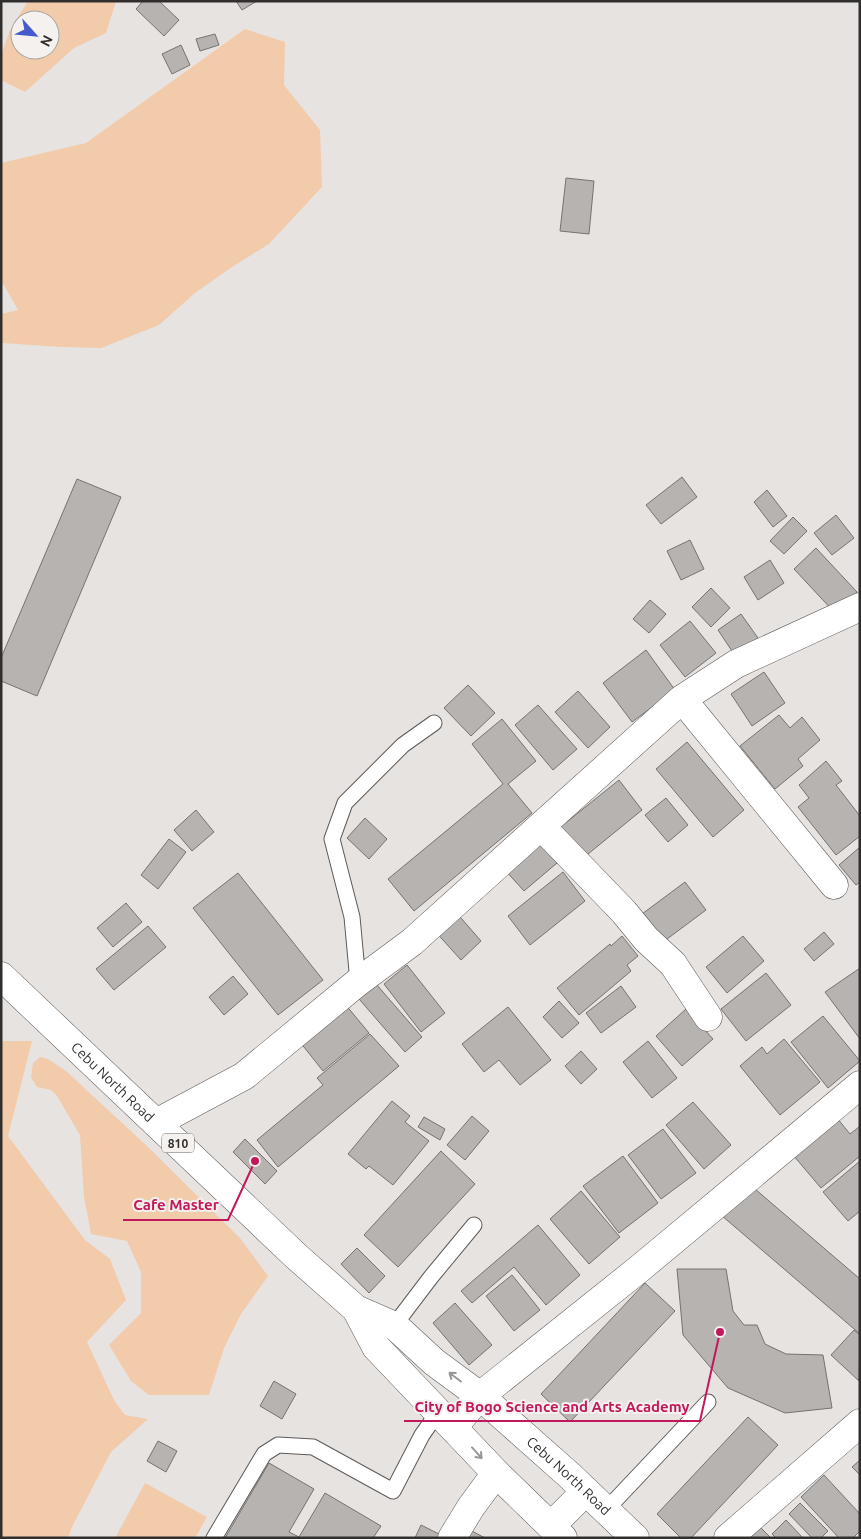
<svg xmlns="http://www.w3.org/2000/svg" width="861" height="1539" viewBox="0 0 861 1539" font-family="Ubuntu,sans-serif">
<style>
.green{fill:#f2cbab;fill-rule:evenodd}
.building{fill:#b7b3b1;stroke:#75726f}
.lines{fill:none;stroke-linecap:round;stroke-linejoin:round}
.lane-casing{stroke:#5d5a58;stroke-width:17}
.street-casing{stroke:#5d5a58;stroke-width:29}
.highway-casing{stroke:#5d5a58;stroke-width:29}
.lane{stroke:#fff;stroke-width:15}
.street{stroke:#fff;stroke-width:28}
.highway{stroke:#fff;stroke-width:28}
.oneway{stroke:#989796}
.labels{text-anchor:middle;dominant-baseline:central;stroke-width:4;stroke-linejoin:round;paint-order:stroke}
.shield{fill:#f4f1ee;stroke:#6b6968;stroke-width:1}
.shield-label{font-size:12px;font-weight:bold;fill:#302f2e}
.street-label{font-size:14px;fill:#302f2e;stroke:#f4f1ee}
.leader{fill:none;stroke:#c2185b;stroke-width:2}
.callout-dot{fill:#c2185b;stroke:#f4f1ee;stroke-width:2}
.callout-label{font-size:15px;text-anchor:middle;font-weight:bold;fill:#c2185b;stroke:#f4f1ee;stroke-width:4;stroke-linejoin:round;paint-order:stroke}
</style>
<rect width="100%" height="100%" fill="#e7e3e1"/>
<path class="green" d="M28,1H116L106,33L74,48L25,92L1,80V55L10,30ZM20,20H50V50H20Z
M245,29L285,42L284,85L320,130L322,187L269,244L232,267L195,293L159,325L101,348L62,347L1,343V314L18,310L1,280V163L86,143Z
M1,1041H32L8,1136L85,1240L110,1259L126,1300L87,1342L114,1400L125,1415L148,1419L111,1452L72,1527L68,1538H1Z
M40,1057L48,1059L66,1071L148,1147L240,1238L268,1276L241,1314L224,1348L209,1395H149L131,1381L109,1345L141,1313V1272L127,1241L91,1234L84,1197L80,1135L57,1096L51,1090L37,1087L31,1077L33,1063Z
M145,1483L207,1517L195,1538H115Z"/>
<path class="building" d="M143,1H159L179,20L164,36L136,9Z
M236,1H257L242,10Z
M215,34L219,45L200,51L196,39Z
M181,45L190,65L172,74L162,54Z
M566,178L594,181L589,234L560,231Z
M682,477L697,497L661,524L646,505Z
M77,479L121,497L37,696L1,681V658Z
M767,490L787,516L773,527L754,502Z
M836,515L854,538L832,555L814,533Z
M793,517L807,531L784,554L770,541Z
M690,540L704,569L681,580L667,551Z
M816,548L857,592L835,613L794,569Z
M770,560L784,583L758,600L744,577Z
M711,588L730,608L711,627L692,607Z
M650,600L666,614L649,633L633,619Z
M741,614L758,638L734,654L718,630Z
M690,621L716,653L685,677L660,645Z
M646,650L675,690L632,722L603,683Z
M764,672L785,703L752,726L731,694Z
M468,685L495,713L471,736L444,708Z
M578,691L610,727L588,748L555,712Z
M538,705L577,749L553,770L515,725Z
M779,715L790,728L802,717L820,740L798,759L803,766L775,789L740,746Z
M502,719L536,761L508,784L532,813L414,911L388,879L503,784L472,744Z
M687,742L744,810L713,837L656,769Z
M826,761L842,781L836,785L860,816V836L836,855L798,807L809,798L799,785Z
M619,780L642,810L577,863L553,833Z
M666,798L688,825L668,842L645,815Z
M196,810L214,832L192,851L174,830Z
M365,818L387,839L369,859L347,838Z
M169,839L186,852L158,889L141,875Z
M538,840L557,863L524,891L504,869Z
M860,847V882L856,885L839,865Z
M563,872L585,901L530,945L508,916Z
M238,873L323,980L278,1015L193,908Z
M685,882L706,910L659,945L638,917Z
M126,903L142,922L113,947L97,928Z
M454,910L481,941L461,960L433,929Z
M148,926L166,947L114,990L96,969Z
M824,932L834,944L814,961L804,949Z
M622,936L638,956L627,965L631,971L579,1015L557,988L610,944L611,946Z
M743,936L764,961L727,993L706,967Z
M407,965L445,1013L421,1032L384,984Z
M860,968V1039L825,992Z
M766,973L791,1005L746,1041L721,1009Z
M233,976L248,994L224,1015L209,997Z
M370,977L422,1037L405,1052L353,992Z
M621,986L636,1007L601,1033L586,1013Z
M559,1001L579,1023L562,1038L543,1017Z
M345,1004L369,1033L323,1071L300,1042Z
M508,1007L551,1060L520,1085L499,1060L484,1072L462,1044Z
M686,1009L713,1039L682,1066L656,1036Z
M823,1016L860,1061L828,1088L791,1042Z
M370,1034L399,1066L278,1167L257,1140L323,1085L317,1078Z
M784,1039L820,1082L780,1115L740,1066L762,1047L767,1054Z
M648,1041L677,1078L652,1098L623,1062Z
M581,1051L597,1069L581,1084L565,1066Z
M392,1101L410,1116L405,1122L429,1141L393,1185L369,1166L366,1169L348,1154Z
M693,1102L731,1145L704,1169L666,1125Z
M472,1116L489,1131L465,1160L447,1145Z
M424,1117L445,1129L440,1140L418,1127Z
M837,1118L850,1134L859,1127L860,1128V1156L821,1188L793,1155Z
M663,1129L696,1173L661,1199L628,1155Z
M245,1139L277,1171L265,1184L233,1152Z
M441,1151L475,1184L398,1267L364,1235Z
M623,1156L658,1203L619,1233L583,1186Z
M860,1161V1211L848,1221L823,1192Z
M748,1183L860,1279V1334L721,1215Z
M581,1191L620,1237L589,1264L550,1219Z
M538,1225L580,1275L546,1305L514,1267L472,1303L461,1291Z
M357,1248L385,1276L369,1293L341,1264Z
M677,1269H726L733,1311L744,1325H757L765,1344L786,1354L823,1355L832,1408L785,1413L728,1388L683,1335Z
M512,1275L540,1310L514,1331L486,1296Z
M645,1283L675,1311L570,1422L541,1394Z
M455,1303L492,1345L469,1365L433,1323Z
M854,1330L860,1335L859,1381L831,1355Z
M274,1381L296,1394L282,1419L260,1406Z
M748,1417L778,1445L691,1538H681L657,1514Z
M158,1441L177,1451L166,1472L147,1461Z
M860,1460V1475L852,1467Z
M269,1463L314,1489L289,1532L299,1537L325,1493L381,1526L373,1538H225Z
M824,1475L860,1514V1531L853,1538H839L801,1497Z
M800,1503L828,1531L821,1538H812L789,1514Z
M786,1520L803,1538H776L772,1534Z
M757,1524L771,1538H743Z
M421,1525L443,1536L442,1538H415Z
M470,1530L485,1538H465Z"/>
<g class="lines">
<g class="lane-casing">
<path id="lane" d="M358,982L352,917L332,839L345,803L403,745L434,723
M390,1331L431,1277L474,1225
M606,1510L708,1402
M214,1538L264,1454L278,1445L313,1447L393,1491L422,1435L439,1411"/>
</g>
<g class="street-casing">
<path id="street" d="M682,699L834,885
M541,826L624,912L646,939L673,964L708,1017
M156,1123L244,1076L358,982L412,942L682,699L736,664L860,607
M453,1427L480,1396L639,1269L860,1085
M452,1538L471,1507L496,1473
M728,1538L860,1423"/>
</g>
<g class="highway-casing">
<g id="highway">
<path id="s1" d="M1,976L296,1256L356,1309L395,1326L434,1362L480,1396L569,1475L635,1538"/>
<path d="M356,1309L376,1347L496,1473L563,1538"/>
<path d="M551,1526L586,1491"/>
</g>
</g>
<use href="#lane" class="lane"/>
<use href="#street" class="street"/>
<use href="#highway" class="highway"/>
</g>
<defs><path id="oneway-shaft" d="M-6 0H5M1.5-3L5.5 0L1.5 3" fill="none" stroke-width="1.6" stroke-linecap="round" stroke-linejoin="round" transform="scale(1.25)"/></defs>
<g class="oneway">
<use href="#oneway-shaft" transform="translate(455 1377) rotate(-143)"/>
<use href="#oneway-shaft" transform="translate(477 1453) rotate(48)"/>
</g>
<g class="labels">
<rect class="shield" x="162" y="1133.5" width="32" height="19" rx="4"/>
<g class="shield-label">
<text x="178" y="1143">810</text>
</g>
<g class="street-label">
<text stroke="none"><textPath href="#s1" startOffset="154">Cebu North Road</textPath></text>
<text stroke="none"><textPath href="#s1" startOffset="759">Cebu North Road</textPath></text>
</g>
</g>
<path class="leader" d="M255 1161L228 1220H123M720 1332L700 1421H404"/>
<g class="callout-dot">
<circle cx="255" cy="1161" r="5"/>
<circle cx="720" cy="1332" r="5"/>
</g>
<g class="callout-label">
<text x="176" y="1210">Cafe Master</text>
<text x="552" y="1412">City of Bogo Science and Arts Academy</text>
</g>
<rect width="861" height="1539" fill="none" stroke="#302f2e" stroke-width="5"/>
<g transform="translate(35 35) rotate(117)"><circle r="24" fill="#f4f1ee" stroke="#a6a3a1"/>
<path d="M0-4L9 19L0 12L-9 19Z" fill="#455ace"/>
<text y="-8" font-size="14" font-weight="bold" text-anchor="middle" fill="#302f2e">N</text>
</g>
</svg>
